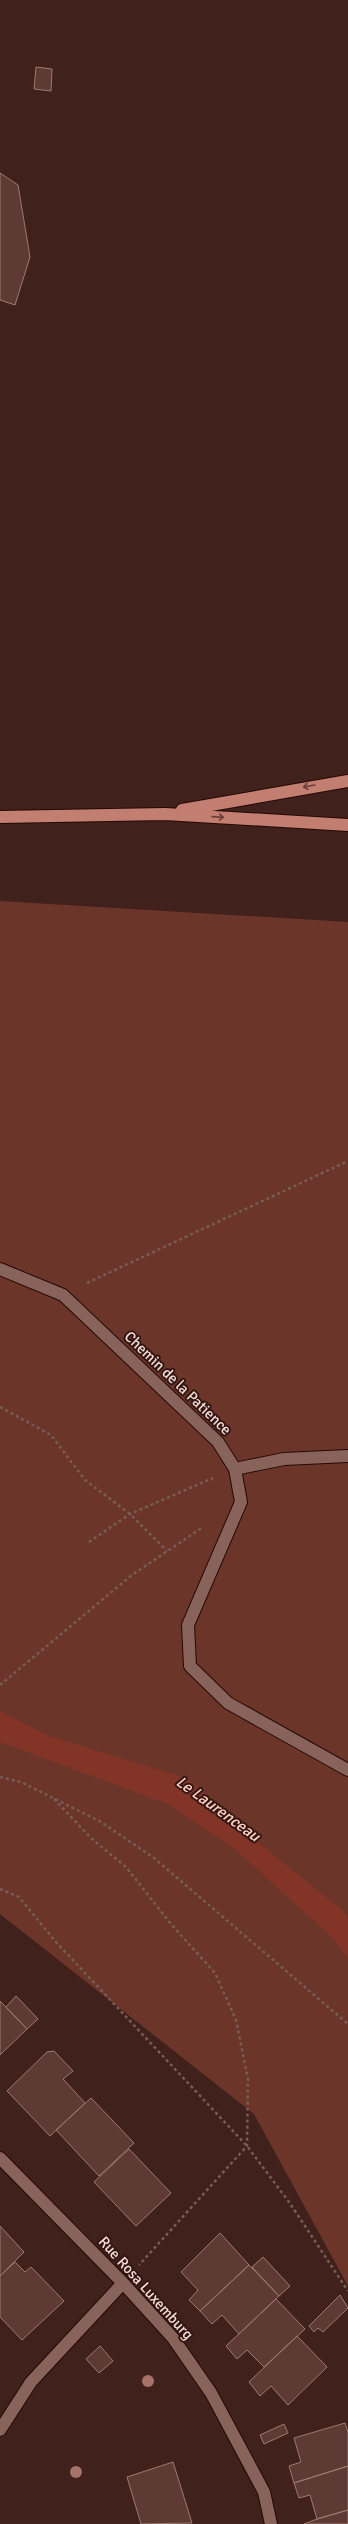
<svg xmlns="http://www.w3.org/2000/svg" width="348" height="2524" viewBox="0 0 348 2524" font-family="Signika,sans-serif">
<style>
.green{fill:#6b352a}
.water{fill:#823527}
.building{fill:#5d3b34;stroke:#9f7971}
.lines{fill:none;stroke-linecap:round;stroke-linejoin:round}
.lane-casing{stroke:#250905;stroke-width:14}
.street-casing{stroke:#250905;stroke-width:14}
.primary-casing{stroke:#250905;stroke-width:14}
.path{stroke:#785c57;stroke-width:2.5;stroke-dasharray:3 3;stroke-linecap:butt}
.lane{stroke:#88635c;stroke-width:12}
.street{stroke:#88635c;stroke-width:12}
.primary{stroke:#c17e71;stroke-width:12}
.tree{fill:#a77268}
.oneway{stroke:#6d4037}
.labels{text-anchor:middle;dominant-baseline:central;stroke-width:4;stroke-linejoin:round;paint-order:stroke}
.street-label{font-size:15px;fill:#f3ded9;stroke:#351711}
.water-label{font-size:16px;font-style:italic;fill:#fecfc5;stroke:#351711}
</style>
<rect width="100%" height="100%" fill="#40211b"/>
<path class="green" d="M0,901L348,922V2286L254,2114L0,1914Z"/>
<path class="water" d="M0,1711L49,1736L189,1779L244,1831L343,1911L348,1918V1959L332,1937L237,1851L170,1805L0,1742Z"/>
<path class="building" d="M36,67L52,69L51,91L34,89Z
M0,173L18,185L30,257L15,305L0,300Z
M16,1996L38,2019L27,2029L6,2007Z
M0,2001L27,2029L0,2055Z
M54,2051L73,2071L63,2079L85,2103L50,2136L7,2091L47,2052Z
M91,2098L134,2143L99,2176L56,2130Z
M129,2149L171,2193L136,2226L94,2182Z
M0,2226L24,2252L0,2276Z
M220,2233L249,2265L200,2311L189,2300L198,2290L181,2272Z
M263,2257L290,2286L279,2296L252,2267Z
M15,2262L25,2272L31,2267L64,2301L22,2340L0,2317V2276Z
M249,2265L279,2296L239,2334L222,2315L212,2324L200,2311Z
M340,2295L348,2308L323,2332L318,2328L314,2332L309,2326Z
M276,2299L305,2329L264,2367L247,2350L237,2359L226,2346Z
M297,2336L327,2367L288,2405L271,2386L260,2396L249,2382Z
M100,2346L113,2361L99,2373L86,2359Z
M345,2423L348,2432V2466L294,2483L289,2466L301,2462L294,2438Z
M284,2424L288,2433L264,2444L260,2435Z
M173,2462L192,2523L141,2524L127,2477Z
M348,2466V2510L317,2519L310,2495L299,2498L294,2483Z
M348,2510V2524H304L317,2519Z"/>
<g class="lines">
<g class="lane-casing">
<path id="lane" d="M235,1469L284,1459L348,1456"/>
</g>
<g class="street-casing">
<path id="street" d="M0,1269L63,1295L218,1442L235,1469L241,1502L188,1625L190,1666L228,1703L348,1770
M0,2158L123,2283L173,2338L211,2393L264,2492L271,2524
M0,2430L31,2382L123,2283"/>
</g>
<g class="primary-casing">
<path id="primary" d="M182,810L348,781
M0,817L165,814L348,825"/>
</g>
<path class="path" d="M87,1283L348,1161
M0,1407L51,1435L85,1480L130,1514L167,1551
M89,1542L130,1514L213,1478
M0,1685L132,1575L203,1527
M0,1777L21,1782L101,1822L154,1858L348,2024
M54,1799L92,1839L126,1867L171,1924L215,1973L236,2020L248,2079L247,2146L139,2265
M0,1889L19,1897L56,1942L247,2146L289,2202L348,2291"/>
<use href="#lane" class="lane"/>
<use href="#street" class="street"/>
<use href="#primary" class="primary"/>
</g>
<g class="tree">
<circle cx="148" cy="2381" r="6"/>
<circle cx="76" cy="2472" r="6"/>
</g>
<defs><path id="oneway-shaft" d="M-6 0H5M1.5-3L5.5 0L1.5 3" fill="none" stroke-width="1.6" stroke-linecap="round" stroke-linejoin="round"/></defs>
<g class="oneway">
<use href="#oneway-shaft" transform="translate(309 786) rotate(170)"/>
<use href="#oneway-shaft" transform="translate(218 817) rotate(4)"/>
</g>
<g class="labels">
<g class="street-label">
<text transform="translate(178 1383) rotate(44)">Chemin de la Patience</text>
<text transform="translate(146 2288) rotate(48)">Rue Rosa Luxemburg</text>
</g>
<g class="water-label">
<text transform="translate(218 1809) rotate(36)">Le Laurenceau</text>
</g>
</g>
</svg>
